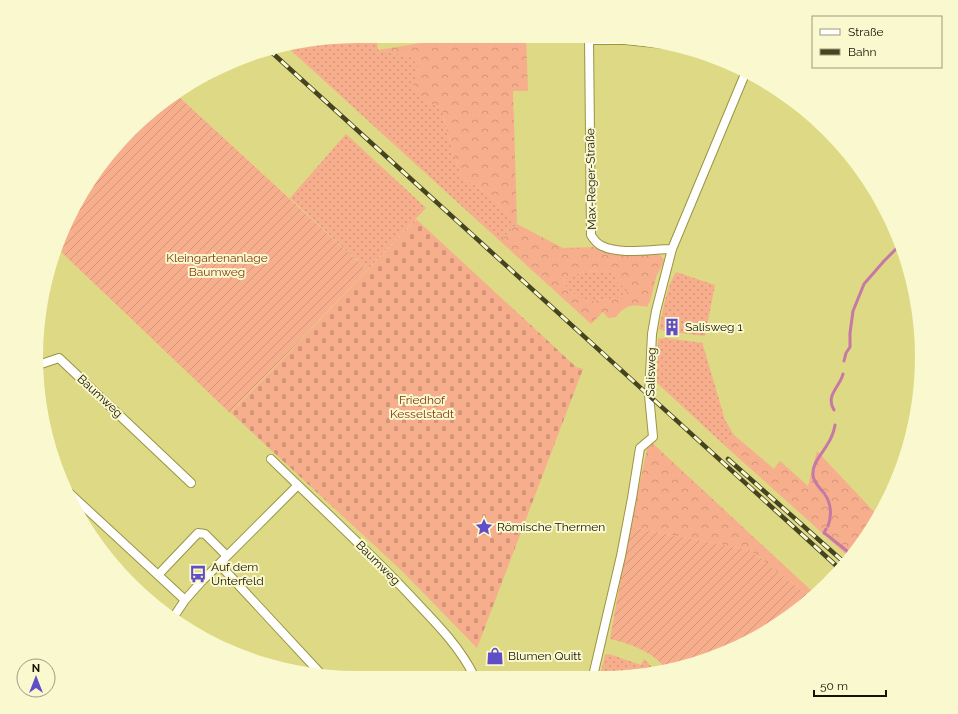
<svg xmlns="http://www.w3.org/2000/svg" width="958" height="714" viewBox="0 0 958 714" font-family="Raleway,sans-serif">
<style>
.grass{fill:url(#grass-dots)}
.forest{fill:url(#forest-crowns);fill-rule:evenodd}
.cemetery{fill:url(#cemetery-stones)}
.garden{fill:url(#garden-furrows)}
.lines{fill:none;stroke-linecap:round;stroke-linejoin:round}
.stream{stroke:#c679a4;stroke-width:3}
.street-casing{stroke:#9a9541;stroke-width:10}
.street{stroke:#fff;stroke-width:8}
.rail-casing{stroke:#454320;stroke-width:4.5}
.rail{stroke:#faf8cf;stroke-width:3;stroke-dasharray:9;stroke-linecap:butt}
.labels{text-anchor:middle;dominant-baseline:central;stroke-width:4;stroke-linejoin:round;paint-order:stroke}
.street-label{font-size:12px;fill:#141200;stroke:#faf8cf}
.park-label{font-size:12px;fill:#80370e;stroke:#faf8cf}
.poi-label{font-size:12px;fill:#141200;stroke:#faf8cf;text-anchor:start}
</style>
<defs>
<pattern id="grass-dots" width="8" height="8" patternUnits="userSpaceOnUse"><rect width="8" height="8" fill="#f7ae8c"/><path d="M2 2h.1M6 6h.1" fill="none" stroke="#d39577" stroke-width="1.8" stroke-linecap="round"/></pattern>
<pattern id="forest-crowns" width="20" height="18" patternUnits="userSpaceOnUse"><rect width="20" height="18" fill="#f7ae8c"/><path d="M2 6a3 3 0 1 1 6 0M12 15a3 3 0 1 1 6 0" fill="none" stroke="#d39577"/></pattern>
<pattern id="cemetery-stones" width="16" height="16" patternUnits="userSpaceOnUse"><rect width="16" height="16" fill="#f7ae8c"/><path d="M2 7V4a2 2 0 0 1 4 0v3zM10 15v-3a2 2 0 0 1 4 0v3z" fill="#d39577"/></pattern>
<pattern id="garden-furrows" width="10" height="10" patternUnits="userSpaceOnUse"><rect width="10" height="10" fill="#f7ae8c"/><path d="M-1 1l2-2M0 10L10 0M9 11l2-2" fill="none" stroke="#d39577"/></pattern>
</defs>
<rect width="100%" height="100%" fill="#ded985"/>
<path class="grass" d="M357,36H376L378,50L411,57L419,67L425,102L441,107L449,138L461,176L488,194L517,224L500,241L285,45Z
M346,134L426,208L367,270L290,198Z
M612,270L628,291L618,298L583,302L567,288L563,281L568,276L587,272Z
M676,272L715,285L705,336L665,331L659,329C663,310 666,288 676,272Z
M666,338L703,343V345L725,420L734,435L722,443L657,383L658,339Z
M609,654L641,665L644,659L657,672L643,675L600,676L605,655Z"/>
<path class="forest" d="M464,36H526L528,91H513L517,224L563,248L593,247L603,251L613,252H653L660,255L664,260C662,266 660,270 657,275C653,286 653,297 647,307C632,304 625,305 616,317L608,318L603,312L591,324L500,241L517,224L488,194L461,176L449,138L441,107L425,102L413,86L419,67L411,57L378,50ZM611,270L616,281L628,291L618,298L583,302L567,288L563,281L568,276L587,272Z
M734,435L774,469L780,461L808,486L817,451L879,517L850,558L722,443Z
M649,440L815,594L811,598L750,550L630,527Z"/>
<path class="cemetery" d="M416,219L576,367L583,369L477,648L401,570L231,413Z"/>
<path class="garden" d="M177,95L367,270L230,413L58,249L69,215L116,145Z
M630,527L750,550L811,598L796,612L724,654L666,669C652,651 631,644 610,639Z"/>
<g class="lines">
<path class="stream" d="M844,361L846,353L850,347V333L853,311L864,284L884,261L900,245
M834,410C825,395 840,387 843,374
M828,526C832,515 831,503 824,493C820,488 813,482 813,475C812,463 822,454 827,445C831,439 834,431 835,425
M826,529L824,533L827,535L852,555"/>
<g class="street-casing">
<path id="street" d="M589,37L591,235C594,240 597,244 602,246C620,255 652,249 672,249
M589,40H625L664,44
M38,365L59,358L191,483
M271,459C320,507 372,554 418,604C439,626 461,649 474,676
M66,490L185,600
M219,564L321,674
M158,575L198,533L205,534L227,556
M173,618L185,600L201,582L297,486
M593,676L621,556L632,498L640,448L653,437L649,395L652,334L656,311L672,249L745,74"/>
</g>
<use href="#street" class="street"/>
<g class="rail-casing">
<path id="rail" d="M268,49L841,570
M728,459L846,564"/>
</g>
<use href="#rail" class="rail"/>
</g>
<defs>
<g id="building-bare" transform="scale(1.38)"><path d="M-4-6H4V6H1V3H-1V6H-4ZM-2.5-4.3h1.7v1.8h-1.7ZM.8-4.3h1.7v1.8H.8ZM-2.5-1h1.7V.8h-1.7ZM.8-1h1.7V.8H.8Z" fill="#614ec6" stroke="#faf8cf" stroke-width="2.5" paint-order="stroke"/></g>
<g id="sight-bare" transform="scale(1.38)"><path d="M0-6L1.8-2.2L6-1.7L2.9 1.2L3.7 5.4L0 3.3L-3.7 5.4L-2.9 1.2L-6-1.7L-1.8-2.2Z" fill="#614ec6" stroke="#faf8cf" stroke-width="2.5" paint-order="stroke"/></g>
<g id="bus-bare" transform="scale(1.38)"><path d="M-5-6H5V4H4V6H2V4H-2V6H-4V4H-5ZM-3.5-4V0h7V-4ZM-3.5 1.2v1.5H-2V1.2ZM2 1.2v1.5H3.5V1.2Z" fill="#614ec6" stroke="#faf8cf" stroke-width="2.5" paint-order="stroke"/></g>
<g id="shop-bare" transform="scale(1.38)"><path d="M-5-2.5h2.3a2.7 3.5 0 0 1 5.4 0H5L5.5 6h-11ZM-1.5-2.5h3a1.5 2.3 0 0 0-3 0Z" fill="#614ec6" stroke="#faf8cf" stroke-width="2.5" paint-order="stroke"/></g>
</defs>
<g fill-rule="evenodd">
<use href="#building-bare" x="672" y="327"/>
<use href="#sight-bare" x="484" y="527"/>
<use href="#bus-bare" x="198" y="574"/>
<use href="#shop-bare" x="495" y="656"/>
</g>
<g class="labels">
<g class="street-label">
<text transform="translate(591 179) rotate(-91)">Max-Reger-Straße</text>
<text transform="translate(651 372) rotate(-88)">Salisweg</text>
<text transform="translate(100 396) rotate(43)">Baumweg</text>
<text transform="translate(378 563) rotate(45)">Baumweg</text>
</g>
<g class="park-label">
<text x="217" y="258">Kleingartenanlage<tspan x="217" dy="14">Baumweg</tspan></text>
<text x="422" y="400">Friedhof<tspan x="422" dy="14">Kesselstadt</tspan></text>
</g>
<g class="poi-label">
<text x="685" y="327">Salisweg 1</text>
<text x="497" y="527">Römische Thermen</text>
<text x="211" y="567">Auf dem<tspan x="211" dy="14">Unterfeld</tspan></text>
<text x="508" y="656">Blumen Quitt</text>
</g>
</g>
<path d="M0 0H958V714H0ZM357 43H601A314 314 0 0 1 915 357V357A314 314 0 0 1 601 671H357A314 314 0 0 1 43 357V357A314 314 0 0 1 357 43Z" fill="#faf8cf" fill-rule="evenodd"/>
<rect x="812" y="16" width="130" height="52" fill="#faf8cf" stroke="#9e9c7c"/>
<rect x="820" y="29" width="20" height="6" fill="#ffffff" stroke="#9e9c7c"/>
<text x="848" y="36" font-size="12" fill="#141200">Straße</text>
<rect x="820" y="49" width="20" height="6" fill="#454320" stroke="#9e9c7c"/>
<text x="848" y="56" font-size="12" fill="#141200">Bahn</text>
<g transform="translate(36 678)"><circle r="19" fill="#faf8cf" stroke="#9e9c7c"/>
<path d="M0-3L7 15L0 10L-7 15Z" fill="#614ec6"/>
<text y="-6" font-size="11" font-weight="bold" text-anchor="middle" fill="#141200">N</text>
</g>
<path d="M814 690v6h72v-6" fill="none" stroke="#141200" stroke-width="2"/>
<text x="820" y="690" font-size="12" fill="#141200" stroke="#faf8cf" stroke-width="3" paint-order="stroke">50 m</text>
</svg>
